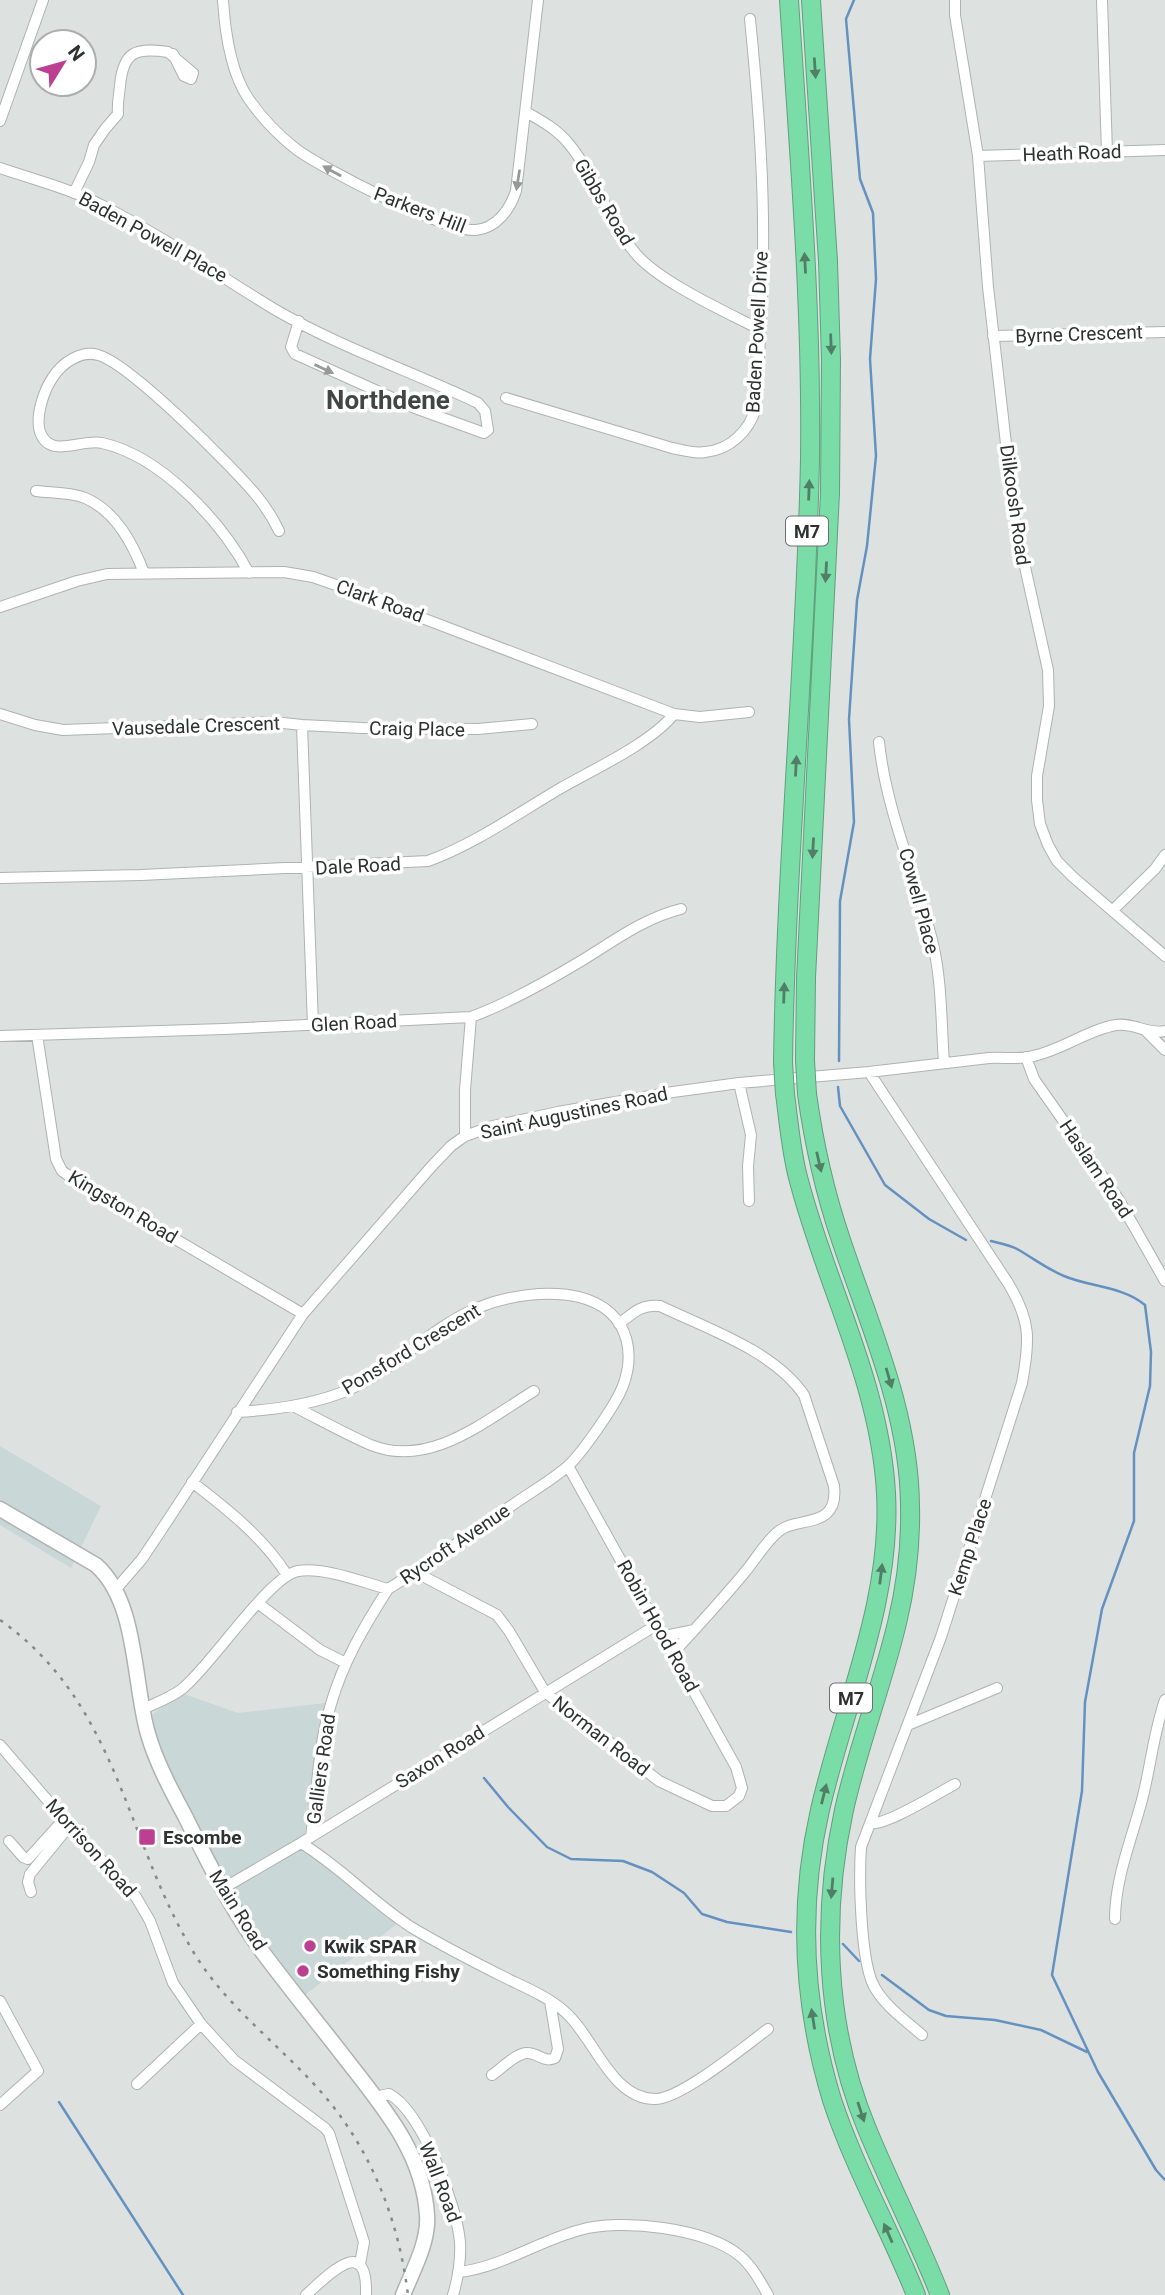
<svg xmlns="http://www.w3.org/2000/svg" width="1165" height="2295" viewBox="0 0 1165 2295" font-family="Roboto,sans-serif">
<style>
.built{fill:#c9d7d6}
.lines{fill:none;stroke-linecap:round;stroke-linejoin:round}
.stream{stroke:#6591c0;stroke-width:2.5}
.minor-casing{stroke:#aeb3b2;stroke-width:12}
.secondary-casing{stroke:#aeb3b2;stroke-width:17}
.motorway-casing{stroke:#60a07e;stroke-width:20}
.minor{stroke:#fff;stroke-width:10}
.secondary{stroke:#fff;stroke-width:14}
.motorway{stroke:#7adca7;stroke-width:18}
.rail{stroke:#868a89;stroke-width:2.5;stroke-dasharray:3.5 7;stroke-linecap:butt}
.motorway-bridge-casing{stroke:#60a07e;stroke-width:20;stroke-linecap:butt}
.motorway-bridge{stroke:#7adca7;stroke-width:18}
.oneway{fill:#517e66}
.oneway2{fill:#979898}
.poi-dot{fill:#bb4092;stroke:#fff;stroke-width:2.5}
.labels{text-anchor:middle;dominant-baseline:central;stroke-width:7;stroke-linejoin:round;paint-order:stroke}
.shield{fill:#fff;stroke:#6d6f6f;stroke-width:2}
.shield-label{font-size:18px;font-weight:bold;fill:#2f3131}
.street-label{font-size:19px;fill:#2f3131;stroke:#fff}
.poi-label{font-size:19px;font-weight:bold;fill:#2f3131;stroke:#fff;text-anchor:start}
.district-label{font-size:26px;font-weight:bold;fill:#414645;stroke:#fff}
</style>
<rect width="100%" height="100%" fill="#dde2e1"/>
<path class="built" d="M0,1446L101,1506L71,1568L0,1525Z
M181,1693L238,1713L325,1703L305,1836L397,1924L305,1995L258,1931L224,1880L152,1733L153,1714Z"/>
<g class="lines">
<path class="stream" d="M839,1061L840,901L854,822L849,719L857,600L867,546L876,456L870,359L876,279L873,213L860,179L846,19L854,0
M838,1087L840,1106L885,1185L929,1219L966,1240
M991,1241C999,1243 1010,1245 1017,1249C1033,1258 1047,1269 1064,1276C1090,1287 1122,1286 1145,1305L1151,1352L1150,1386L1134,1453V1521L1102,1609L1085,1702L1082,1791L1052,1975L1098,2072L1156,2170L1165,2180
M484,1778L508,1807L547,1847L571,1859L623,1861L652,1872L684,1893L702,1914L727,1922L791,1932
M843,1944L859,1961
M882,1975L929,2010L946,2016L995,2020L1041,2030L1087,2052
M59,2102L183,2295"/>
<g class="minor-casing">
<path id="minor" d="M223,0C225,32 230,71 248,98C261,117 278,135 296,149C321,168 448,233 476,230C497,228 510,209 516,191L538,0
M955,0V15L978,156L988,287L1015,522L1048,670L1049,706L1037,776V800L1040,824L1048,845L1057,861L1073,877L1165,956
M1102,0L1107,152
M526,112C542,121 558,130 569,144C596,177 608,221 636,254C660,282 724,311 759,329
M0,121L43,0
M978,156L1165,150
M0,168C35,180 72,189 105,207C164,237 218,275 274,309C339,347 411,371 478,403L485,411L488,430L484,433L415,408L295,354L291,347L299,321
M74,193L89,162L94,145L105,129L118,114C117,104 119,96 120,86C123,52 135,47 168,52L193,73L191,79L184,76L173,54
M993,336L1165,332
M506,398L672,448C682,450 694,454 705,452C730,450 749,431 756,408C758,369 761,330 762,291C766,201 759,109 750,19
M36,491C52,493 70,492 85,498C116,511 133,544 144,573
M249,573C221,521 161,456 102,443C82,438 50,460 40,432C35,416 44,390 53,377C62,363 81,350 98,355C129,363 233,467 256,495C265,506 273,518 279,531
M0,607L77,581L107,574L284,572L313,577L333,584L674,714L700,717L749,712
M0,714L35,725L63,730L274,722L302,725L313,1025
M302,725L362,728L478,729L532,724
M879,742C886,810 915,874 932,940C942,979 941,1022 944,1063
M0,878L141,875L428,861C475,844 518,813 561,788C594,769 651,743 674,714
M1113,910L1155,869L1165,855
M1147,1032L1165,1050
M37,1035L56,1159L62,1171L78,1182L303,1314
M0,1036L224,1029L471,1017C509,1003 546,982 581,961C614,941 644,918 681,909
M1026,1057L1034,1079L1119,1200L1165,1281
M869,1072L1008,1283C1031,1321 1030,1340 1022,1383L941,1637L861,1847C859,1877 860,1964 875,1988C886,2007 906,2021 922,2035
M739,1083L751,1135L748,1166L749,1201
M465,1136V1090L471,1017
M619,1324C633,1313 641,1304 660,1306C708,1329 774,1351 804,1395L834,1486C839,1530 798,1516 779,1531C766,1541 756,1559 745,1572C722,1600 698,1626 674,1652
M293,1406C319,1419 345,1434 371,1445C430,1469 486,1420 534,1391
M192,1482C227,1509 263,1537 287,1575
M415,1572L497,1615L509,1631L545,1692L659,1781L712,1806H726L739,1796L742,1788L736,1767L568,1466
M116,1589L142,1559L164,1526L303,1314L431,1167L451,1146L465,1136L493,1126L558,1112L673,1092L739,1083L869,1072L989,1058C1004,1057 1019,1060 1033,1056C1062,1050 1087,1030 1116,1025C1133,1022 1148,1035 1165,1031
M259,1604L320,1650L346,1663
M665,1636L694,1630
M143,1709C156,1703 170,1698 182,1689C211,1666 269,1576 298,1571C325,1567 362,1582 388,1589C430,1563 470,1534 511,1506C529,1493 551,1481 568,1466C581,1454 605,1419 615,1402C640,1361 632,1310 579,1297C549,1290 509,1295 480,1307C431,1326 395,1370 346,1391C311,1405 274,1410 237,1412
M908,1725L997,1688
M0,1745L67,1823L136,1897L150,1921L173,1983L201,2024L234,2060L325,2128L329,2133L364,2242L360,2264
M871,1823C886,1826 938,1793 955,1784
M311,1837C317,1793 318,1746 331,1704C343,1662 365,1625 388,1589
M9,1841L23,1857L28,1859L64,1819
M301,1843C341,1867 372,1902 411,1927C441,1945 472,1961 504,1977C524,1987 547,1996 564,2011C594,2036 611,2100 656,2099C682,2098 745,2046 768,2029
M222,1889L301,1843L658,1624
M31,1892L28,1882L30,1874L70,1825
M1115,1919C1115,1877 1133,1836 1143,1796C1151,1764 1154,1731 1165,1700
M0,2001L38,2071L0,2105
M492,2075C501,2069 516,2053 527,2053C539,2053 543,2063 555,2058L558,2049L550,2001
M137,2084L201,2024
M375,2097L389,2094C422,2111 457,2206 460,2242C461,2260 458,2278 453,2295
M459,2272C502,2267 538,2241 580,2230C621,2218 707,2228 740,2256C752,2266 760,2281 768,2295
M306,2295C329,2274 368,2233 366,2295"/>
</g>
<g class="secondary-casing">
<path id="secondary" d="M0,1509L96,1565C138,1602 133,1683 148,1734C156,1762 171,1790 185,1816C209,1864 232,1911 264,1954C290,1989 318,2023 345,2058C382,2106 423,2152 427,2215C429,2242 413,2270 403,2295"/>
</g>
<g class="motorway-casing">
<path id="motorway" d="M805,1060L806,978L830,493L831,360L828,261L811,0
M783,1062C786,860 806,660 810,459C812,306 799,153 789,0
M785,1094C789,1123 791,1153 799,1181C826,1285 880,1383 886,1493C892,1602 844,1705 820,1810C798,1906 803,2005 832,2100C854,2167 890,2230 916,2295
M807,1094C814,1144 825,1193 841,1240C870,1327 909,1412 910,1505C911,1544 906,1586 897,1623C882,1686 858,1747 844,1810C821,1916 825,2028 867,2129C890,2185 918,2239 940,2295"/>
</g>
<use href="#minor" class="minor"/>
<use href="#secondary" class="secondary"/>
<use href="#motorway" class="motorway"/>
<path class="rail" d="M0,1620C119,1704 124,1838 194,1953C225,2004 272,2039 312,2082C368,2141 398,2215 408,2295"/>
<g class="motorway-bridge-casing">
<path id="motorway-bridge" d="M805,1060L807,1094
M783,1062L785,1094"/>
</g>
<use href="#motorway-bridge" class="motorway-bridge"/>
</g>
<defs><path id="oneway-solid" d="M-6-.8H1V-3.2L6.5 0L1 3.2V.8H-6Z" transform="scale(1.75)"/></defs>
<g class="oneway">
<use href="#oneway-solid" transform="translate(815 68) rotate(86)"/>
<use href="#oneway-solid" transform="translate(805 263) rotate(-93)"/>
<use href="#oneway-solid" transform="translate(831 344) rotate(88)"/>
<use href="#oneway-solid" transform="translate(809 490) rotate(-88)"/>
<use href="#oneway-solid" transform="translate(826 572) rotate(93)"/>
<use href="#oneway-solid" transform="translate(796 766) rotate(-87)"/>
<use href="#oneway-solid" transform="translate(813 848) rotate(93)"/>
<use href="#oneway-solid" transform="translate(784 993) rotate(-88)"/>
<use href="#oneway-solid" transform="translate(819 1162) rotate(77)"/>
<use href="#oneway-solid" transform="translate(889 1378) rotate(74)"/>
<use href="#oneway-solid" transform="translate(881 1574) rotate(-83)"/>
<use href="#oneway-solid" transform="translate(824 1794) rotate(-76)"/>
<use href="#oneway-solid" transform="translate(832 1888) rotate(95)"/>
<use href="#oneway-solid" transform="translate(813 2019) rotate(-99)"/>
<use href="#oneway-solid" transform="translate(861 2112) rotate(72)"/>
<use href="#oneway-solid" transform="translate(888 2233) rotate(-114)"/>
</g>
<g class="oneway2">
<use href="#oneway-solid" transform="translate(332 171) rotate(-151)"/>
<use href="#oneway-solid" transform="translate(518 180) rotate(99)"/>
<use href="#oneway-solid" transform="translate(324 369) rotate(25)"/>
</g>
<g class="poi-dot">
<rect x="138" y="1828" width="18" height="18" rx="3.5"/>
<circle cx="310" cy="1946" r="7"/>
<circle cx="303" cy="1971" r="7"/>
</g>
<g class="labels">
<g class="shield">
<rect x="786" y="516.5" width="42" height="29" rx="5"/>
<rect x="830" y="1683.5" width="42" height="29" rx="5"/>
</g>
<g class="shield-label">
<text x="807" y="531">M7</text>
<text x="851" y="1698">M7</text>
</g>
<g class="street-label">
<text transform="translate(1072 153) rotate(-2)">Heath Road</text>
<text transform="translate(604 202) rotate(59)">Gibbs Road</text>
<text transform="translate(420 210) rotate(21)">Parkers Hill</text>
<text transform="translate(153 237) rotate(29)">Baden Powell Place</text>
<text transform="translate(757 332) rotate(-87)">Baden Powell Drive</text>
<text transform="translate(1079 334) rotate(-2)">Byrne Crescent</text>
<text transform="translate(1015 505) rotate(82)">Dilkoosh Road</text>
<text transform="translate(380 601) rotate(20)">Clark Road</text>
<text transform="translate(196 726) rotate(-2)">Vausedale Crescent</text>
<text transform="translate(417 729) rotate(1)">Craig Place</text>
<text transform="translate(358 866) rotate(-3)">Dale Road</text>
<text transform="translate(919 901) rotate(75)">Cowell Place</text>
<text transform="translate(354 1023) rotate(-3)">Glen Road</text>
<text transform="translate(574 1113) rotate(-12)">Saint Augustines Road</text>
<text transform="translate(1096 1169) rotate(56)">Haslam Road</text>
<text transform="translate(123 1207) rotate(31)">Kingston Road</text>
<text transform="translate(411 1349) rotate(-31)">Ponsford Crescent</text>
<text transform="translate(455 1544) rotate(-34)">Rycroft Avenue</text>
<text transform="translate(970 1547) rotate(-72)">Kemp Place</text>
<text transform="translate(658 1626) rotate(61)">Robin Hood Road</text>
<text transform="translate(601 1736) rotate(38)">Norman Road</text>
<text transform="translate(440 1757) rotate(-32)">Saxon Road</text>
<text transform="translate(321 1769) rotate(-82)">Galliers Road</text>
<text transform="translate(91 1848) rotate(48)">Morrison Road</text>
<text transform="translate(238 1910) rotate(58)">Main Road</text>
<text transform="translate(440 2182) rotate(69)">Wall Road</text>
</g>
<g class="poi-label">
<text x="163" y="1837">Escombe</text>
<text x="324" y="1946">Kwik SPAR</text>
<text x="317" y="1971">Something Fishy</text>
</g>
<g class="district-label">
<text x="388" y="400">Northdene</text>
</g>
</g>
<g transform="translate(63 63) rotate(53)"><circle r="33" fill="#ffffff" stroke="#acadad" stroke-width="2"/>
<path d="M0-5L12 26L0 18L-12 26Z" fill="#bb4092"/>
<text y="-10" font-size="19" font-weight="bold" text-anchor="middle" fill="#2f3131">N</text>
</g>
</svg>
